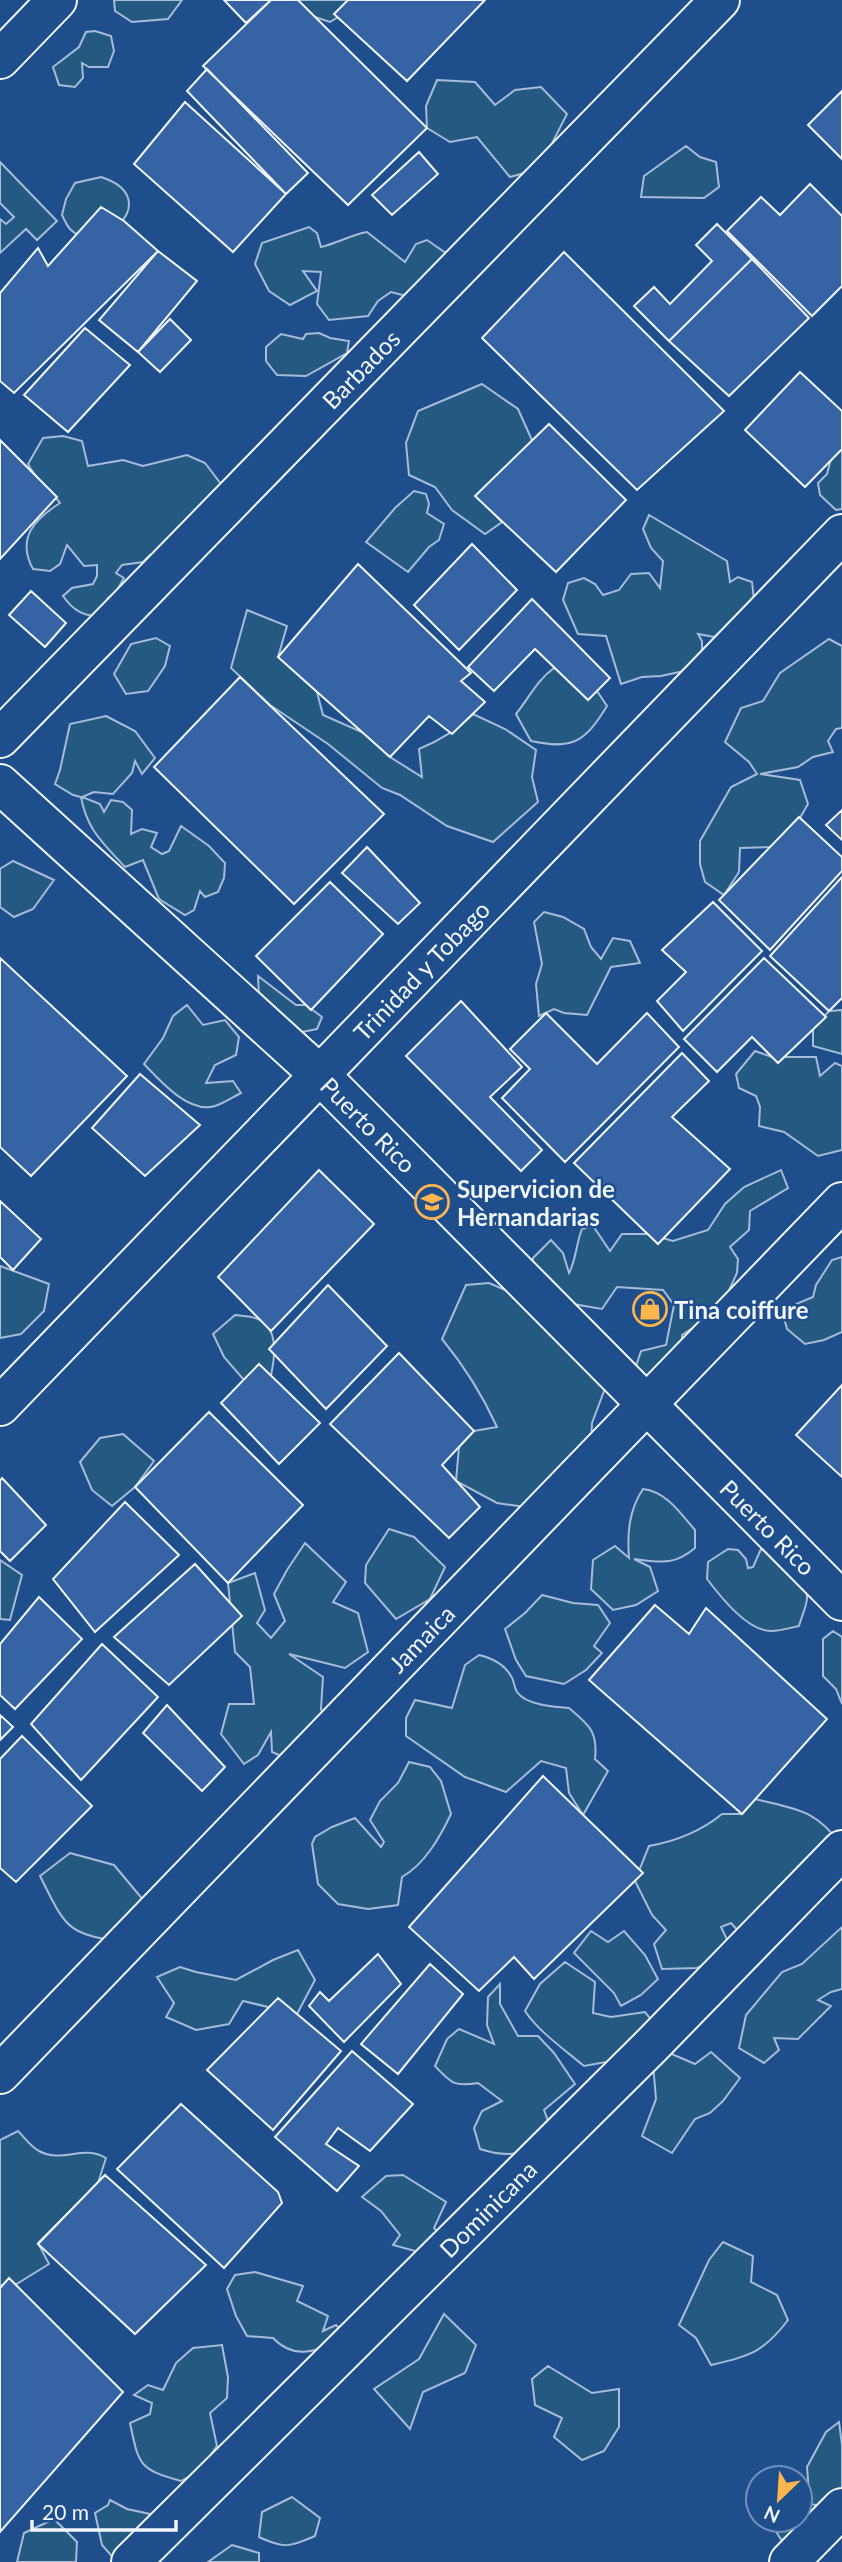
<svg xmlns="http://www.w3.org/2000/svg" width="842" height="2562" viewBox="0 0 842 2562" font-family="Lato,sans-serif">
<style>
.green{fill:#245a82;stroke:#a8bbd7;stroke-width:2}
.building{fill:#3563a3;stroke:#f2f6ff;stroke-width:2}
.lines{fill:none;stroke-linecap:round;stroke-linejoin:round}
.street-casing{stroke:#f2f6ff;stroke-width:42}
.street{stroke:#1f4e8c;stroke-width:38}
.labels{text-anchor:middle;dominant-baseline:central;stroke-width:5;stroke-linejoin:round;paint-order:stroke}
.street-label{font-size:24px;fill:#f2f6ff;stroke:#1f4e8c}
.poi-label{font-size:24px;font-weight:bold;fill:#f2f6ff;stroke:#1f4e8c;text-anchor:start}
</style>
<rect width="100%" height="100%" fill="#1f4e8c"/>
<path class="green" d="M114,0H182L168,19L132,22L115,11Z
M292,0H366L330,22L315,17Z
M95,31L111,36L114,51L108,67H89L82,63L83,78L75,87L59,85L53,67L79,47L86,32Z
M437,80L475,82L495,105L515,90L541,87L567,114L539,169L510,177L477,137L450,142L427,128L426,106Z
M686,146L700,157L716,162L719,187L704,198L641,197L644,176Z
M0,162L57,221L37,240L26,229L0,253V219L6,224L14,217L0,203Z
M101,177C167,198 99,259 70,229C67,226 64,219 62,215L66,199L75,183Z
M309,227L317,233L321,247C337,243 351,235 367,232L405,262L416,244L427,240L453,258L426,301L391,292L378,301L368,316L329,320L317,304L321,272L303,271L317,291L290,305L269,291L255,264L262,243Z
M319,333L330,338L349,341L347,353L306,376L277,375L266,361V347L281,334L303,339L306,334Z
M482,384L518,409L540,458L485,505L502,522L485,534L452,510L435,487L409,475L406,443L418,411Z
M63,436L82,441L88,466L123,460L143,466L187,455L205,463L224,488L179,548L150,555L143,562L122,565L116,573L124,578L116,592L108,598L110,603L98,616C82,616 72,609 63,596L72,588L93,584L97,576V565L84,566L67,545L60,564L50,571L33,569C16,538 35,519 60,503C50,489 35,479 28,464L43,438Z
M842,438V509L836,510L820,495L818,483L827,474L832,455Z
M414,491L426,494L429,504L427,513L444,524L439,540L429,547L408,572L366,542L395,508Z
M649,515L727,561L730,582L738,577L752,582L754,600L724,631L714,637L698,634L702,641V654L684,671L661,676L642,677L621,684L606,636L578,634L563,600L568,583L584,578L595,584L603,595L619,590L631,574L649,573L660,588L663,561L651,548L643,529Z
M247,610L287,626L278,657L317,692L323,715L364,733L390,757L422,777L419,749C441,740 457,730 473,714L505,729L536,750L532,777L538,802L493,842L447,826L400,795L382,788L328,744L270,705L231,668Z
M156,638L170,646L165,666L148,691L126,694L114,674L131,644Z
M829,639L842,646V728L836,729L828,741L833,752L813,757L798,767L760,774L800,780L808,804L793,830L770,847L740,848L739,872L724,895L705,882L700,864V841L731,787L757,774L749,762L725,742L741,708L763,701L780,673Z
M554,668L597,691L607,706C585,742 573,750 531,741L516,714C529,698 537,680 554,668Z
M106,716L135,731L155,758L142,774L135,761L132,773L113,794L94,792L82,797L100,804L104,812L111,800L123,802L132,810L131,834L142,829L157,833L151,847L162,854L169,851L181,826L209,846L225,863L224,878L218,892L205,897L200,891L194,910L185,915L159,899L143,860L125,867C103,843 87,830 81,797L73,795L55,784L60,770L70,724Z
M13,861L54,880L33,909L14,917L0,907V869Z
M544,912L563,917L584,929L591,947L601,959L613,938L630,941L640,963L611,967L587,1015L564,1013L554,1009L539,1016L536,984L542,964L534,922Z
M258,976L296,1005H306L322,1017L317,1029L297,1033L259,997Z
M187,1005L203,1025L225,1020L239,1037L236,1055L215,1065L206,1083L233,1081L241,1093C233,1097 224,1103 215,1106C189,1114 160,1081 144,1064L163,1038L173,1016Z
M842,1010V1054L813,1046V1029L829,1011Z
M755,1051L772,1057H816L820,1076L835,1063L842,1066V1150L818,1156L784,1132L759,1126L760,1107L756,1096L739,1088L736,1074Z
M781,1170L788,1188L750,1211L749,1230L730,1247L738,1259L737,1273L720,1310L682,1335L683,1367L666,1384L632,1378L641,1351L666,1345L674,1305L663,1290L617,1287L602,1309L573,1304L532,1288L533,1258L551,1240L563,1253L569,1273C576,1260 576,1244 582,1229L593,1226L610,1251L622,1234H648L673,1241L708,1230L725,1204L744,1187Z
M842,1257V1332L824,1340L805,1344L787,1329L784,1318L796,1304L813,1297L816,1285L832,1260Z
M0,1266L49,1284L44,1311L21,1334L0,1338Z
M489,1283L556,1312L606,1386L592,1423L590,1463L545,1510L497,1503L456,1481L459,1447L474,1431L497,1427C482,1394 465,1367 442,1339L466,1285Z
M235,1315C242,1316 252,1316 258,1319C279,1328 275,1357 271,1375L244,1380L224,1357L213,1334Z
M123,1434L154,1461L135,1487L112,1506L92,1490L80,1462L100,1438Z
M643,1489C667,1492 680,1513 695,1530V1548C674,1566 660,1562 634,1559L650,1567L658,1591L636,1605L613,1610L591,1589L593,1560L615,1546L629,1558C627,1533 629,1510 643,1489Z
M389,1529L414,1537L445,1567L430,1599L396,1619L365,1583L366,1565Z
M305,1543L346,1582L333,1602L358,1613L368,1652L345,1668L289,1654L323,1677L321,1709L330,1733L300,1764L272,1752L271,1732L258,1755L244,1764L221,1734L229,1704H254L250,1667L235,1652L228,1583L255,1573L265,1610L257,1623L271,1638L285,1621L274,1594L287,1570Z
M728,1549L738,1550L746,1559L748,1568L753,1567L761,1549C783,1556 808,1573 807,1599C806,1608 801,1618 799,1626C790,1628 780,1631 771,1631C747,1631 720,1596 707,1579L708,1562Z
M0,1560L22,1575L10,1620L0,1619Z
M542,1595L573,1603L598,1605L610,1623L594,1646L602,1653L586,1670L564,1684L526,1676L516,1660L505,1629L525,1613Z
M833,1631L842,1637V1704L836,1689L823,1676V1639Z
M479,1655C492,1658 504,1664 511,1676C514,1680 514,1687 517,1692C526,1705 554,1707 569,1708C589,1725 598,1731 595,1759L608,1771L583,1815L569,1793L566,1768L541,1761L506,1792L465,1777L406,1736V1718L415,1700L452,1708L465,1665Z
M409,1762L430,1767L441,1781L451,1814C440,1837 425,1864 402,1877L398,1905L368,1909L338,1904L318,1884L312,1844L315,1837L332,1827L355,1818L381,1847L384,1842L370,1820L380,1801L398,1783Z
M755,1799C796,1809 816,1809 842,1846L740,1933L731,1923L721,1927L733,1952L697,1968L662,1969L654,1944L666,1930L652,1915L635,1881L649,1846C677,1841 700,1832 722,1814H742Z
M70,1853L114,1865L155,1914L126,1943C66,1933 67,1930 40,1876Z
M842,1927V1989L831,1992L818,2000L831,2006L798,2039L774,2038L779,2050L764,2063L739,2048L746,2015L782,1972L802,1964Z
M591,1931L608,1942L624,1931L645,1955L658,1979L641,1995L621,2006L614,1993L574,1953Z
M298,1950L315,1980L297,2014L243,2001L229,2024L196,2030L166,2017L174,2003L157,1977L180,1967L196,1972L236,1980L273,1960Z
M565,1962L595,1982L593,2013L611,2017L645,2012L671,2044L667,2052L695,2064L711,2052L740,2078L723,2101L710,2113L695,2119L672,2153L642,2136L656,2099L653,2064L606,2062L584,2066C565,2050 538,2031 525,2011L540,1984Z
M500,1984V2004L518,2036H538L554,2053L575,2084L544,2110L555,2139C528,2153 510,2159 480,2149L474,2128L482,2111L502,2101L478,2083C454,2087 451,2083 435,2066L447,2039L459,2029L494,2044L487,2025L488,1997Z
M18,2131C24,2137 31,2147 39,2151C63,2164 82,2144 106,2158L98,2183L38,2243L49,2264L15,2285H0V2140Z
M403,2175L446,2202L434,2228L447,2241L422,2253L393,2245L400,2235L381,2211L362,2197L386,2176Z
M723,2242L753,2256L751,2282L777,2295L788,2320C763,2353 749,2356 711,2365L696,2338L679,2325L709,2260Z
M255,2272L303,2286L297,2301L328,2316L323,2331L336,2325L343,2332L340,2342C315,2351 294,2360 273,2338L247,2336L236,2316L227,2289L235,2275Z
M444,2314L476,2345L465,2373L423,2392L410,2429L374,2389L419,2359Z
M222,2345L228,2377L227,2398L210,2413L217,2446L199,2471L181,2481C139,2469 139,2466 130,2423L150,2414L152,2403L134,2395L148,2385L163,2390L176,2363L193,2348Z
M548,2366L592,2393L619,2389V2427L604,2451L582,2460L554,2437L562,2418L535,2405L532,2379Z
M839,2422L842,2445V2501L833,2508L810,2504L807,2467L826,2432Z
M292,2497L320,2518L315,2536C290,2547 284,2549 259,2537L262,2512Z
M110,2500L127,2509L150,2514L166,2536L117,2562L102,2545L95,2513L108,2505Z
M800,2506L806,2507L805,2541L773,2562L782,2541L770,2522L800,2520Z
M54,2519L77,2542L76,2562H17L24,2533Z
M232,2545L259,2553V2562H208Z"/>
<path class="building" d="M224,0H271L246,23Z
M271,0H298L427,128L348,205L203,66Z
M348,0H485L407,81L334,14Z
M207,69L308,173L286,194L187,91Z
M842,91V159L808,125Z
M185,102L286,194L233,252L134,164Z
M419,152L438,174L392,215L372,195Z
M810,184L842,216V286L812,316L727,231L761,197L780,215Z
M101,207L124,221L158,251L14,393L0,381V293L38,248L48,266Z
M717,224L752,259L669,341L634,306L654,287L670,304L712,261L696,245Z
M158,251L197,281L138,352L99,320Z
M564,252L724,411L637,490L482,338Z
M752,259L809,318L729,396L669,341Z
M170,319L191,340L160,372L138,352Z
M85,328L130,365L68,432L24,395Z
M800,372L842,411V449L805,487L745,430Z
M549,424L626,500L556,572L475,496Z
M0,440L57,497L0,559Z
M472,544L517,590L459,650L414,605Z
M358,564L471,673L461,681L485,702L452,734L429,716L390,757L278,657Z
M31,591L66,623L45,647L9,615Z
M532,599L610,678L588,700L535,649L494,691L468,667Z
M240,677L384,814L294,904L154,767Z
M842,810V840L826,825Z
M799,817L842,857V871L770,950L719,900Z
M367,847L420,903L398,924L342,873Z
M842,877V998L829,1011L770,956Z
M330,882L383,934L311,1010L256,956Z
M713,902L762,951L683,1031L657,1001L686,972L662,950Z
M0,958L127,1076L31,1176L0,1147Z
M764,958L826,1017L778,1063L752,1037L717,1072L684,1039Z
M461,1001L522,1067L490,1097L542,1150L521,1171L406,1056Z
M546,1013L597,1064L647,1013L679,1047L565,1162L502,1098L530,1069L510,1049Z
M682,1053L709,1081L672,1117L730,1169L658,1244L574,1163Z
M140,1074L200,1125L145,1176L92,1128Z
M319,1170L374,1224L271,1331L218,1277Z
M0,1201L41,1239L13,1270L0,1257Z
M328,1285L387,1346L326,1409L269,1349Z
M399,1353L474,1431L442,1465L480,1507L449,1538L330,1424Z
M259,1364L320,1423L279,1464L221,1403Z
M842,1385V1477L796,1435Z
M209,1412L303,1505L228,1583L135,1487Z
M2,1478L46,1525L10,1561L0,1551V1481Z
M125,1502L179,1555L95,1632L53,1579Z
M195,1564L242,1616L169,1685L114,1637Z
M39,1597L82,1639L15,1709L0,1695V1644Z
M655,1605L689,1634L706,1608L827,1719L742,1814L589,1680Z
M102,1644L158,1697L81,1780L31,1724Z
M167,1705L225,1767L202,1791L143,1733Z
M0,1715L13,1727L0,1740Z
M22,1736L92,1806L16,1882L0,1868V1759Z
M543,1776L643,1873L534,1979L514,1957L479,1991L409,1927Z
M378,1954L401,1984L344,2042L309,2006L320,1992L329,2001Z
M430,1964L463,1994L398,2074L361,2044Z
M278,1998L341,2051L273,2130L207,2070Z
M352,2051L413,2104L370,2151L338,2128L326,2144L359,2166L337,2191L275,2137Z
M181,2104L278,2192L282,2203L224,2268L117,2169Z
M105,2175L206,2265L135,2334L38,2244Z
M9,2278L123,2392L0,2532V2288Z"/>
<g class="lines">
<g class="street-casing">
<g id="street">
<path d="M0,59L57,0"/>
<path id="s1" d="M0,738L720,0"/>
<path id="s2" d="M0,784L320,1075L842,1601"/>
<path id="s3" d="M0,1406L842,534"/>
<path id="s4" d="M0,2074L842,1202"/>
<path id="s5" d="M131,2562L652,2045L842,1850"/>
<path d="M789,2562L842,2508"/>
</g>
</g>
<use href="#street" class="street"/>
</g>
<defs>
<g id="school-ring" transform="scale(1.75)"><circle r="9.5" fill="#1f4e8c" stroke="#ffb74d" stroke-width="1.5"/><path d="M0-5L7-2L0 1L-7-2ZM-4 1L0 2.5L4 1V4Q0 6-4 4Z" fill="#ffb74d"/></g>
<g id="shop-ring" transform="scale(1.75)"><circle r="9.5" fill="#1f4e8c" stroke="#ffb74d" stroke-width="1.5"/><path d="M-5-2.5h2.3a2.7 3.5 0 0 1 5.4 0H5L5.5 6h-11ZM-1.5-2.5h3a1.5 2.3 0 0 0-3 0Z" fill="#ffb74d"/></g>
</defs>
<g fill-rule="evenodd">
<use href="#school-ring" x="432" y="1202"/>
<use href="#shop-ring" x="650" y="1309"/>
</g>
<g class="labels">
<g class="street-label">
<text stroke="none"><textPath href="#s1" startOffset="516">Barbados</textPath></text>
<text stroke="none"><textPath href="#s3" startOffset="606">Trinidad y Tobago</textPath></text>
<text stroke="none"><textPath href="#s2" startOffset="502">Puerto Rico</textPath></text>
<text stroke="none"><textPath href="#s2" startOffset="1069">Puerto Rico</textPath></text>
<text stroke="none"><textPath href="#s4" startOffset="606">Jamaica</textPath></text>
<text stroke="none"><textPath href="#s5" startOffset="502">Dominicana</textPath></text>
</g>
<g class="poi-label">
<text x="457" y="1188">Supervicion de<tspan x="457" dy="28">Hernandarias</tspan></text>
<text x="674" y="1309">Tina coiffure</text>
</g>
</g>
<g transform="translate(779 2499) rotate(205)"><circle r="33" fill="#1f4e8c" stroke="#7391ba" stroke-width="2"/>
<path d="M0-5L12 26L0 18L-12 26Z" fill="#ffb74d"/>
<text y="-10" font-size="19" font-weight="bold" text-anchor="middle" fill="#f2f6ff">N</text>
</g>
<path d="M32 2520v10h144v-10" fill="none" stroke="#f2f6ff" stroke-width="3.5"/>
<text x="42" y="2520" font-size="21" fill="#f2f6ff" stroke="#1f4e8c" stroke-width="5" paint-order="stroke">20 m</text>
</svg>
